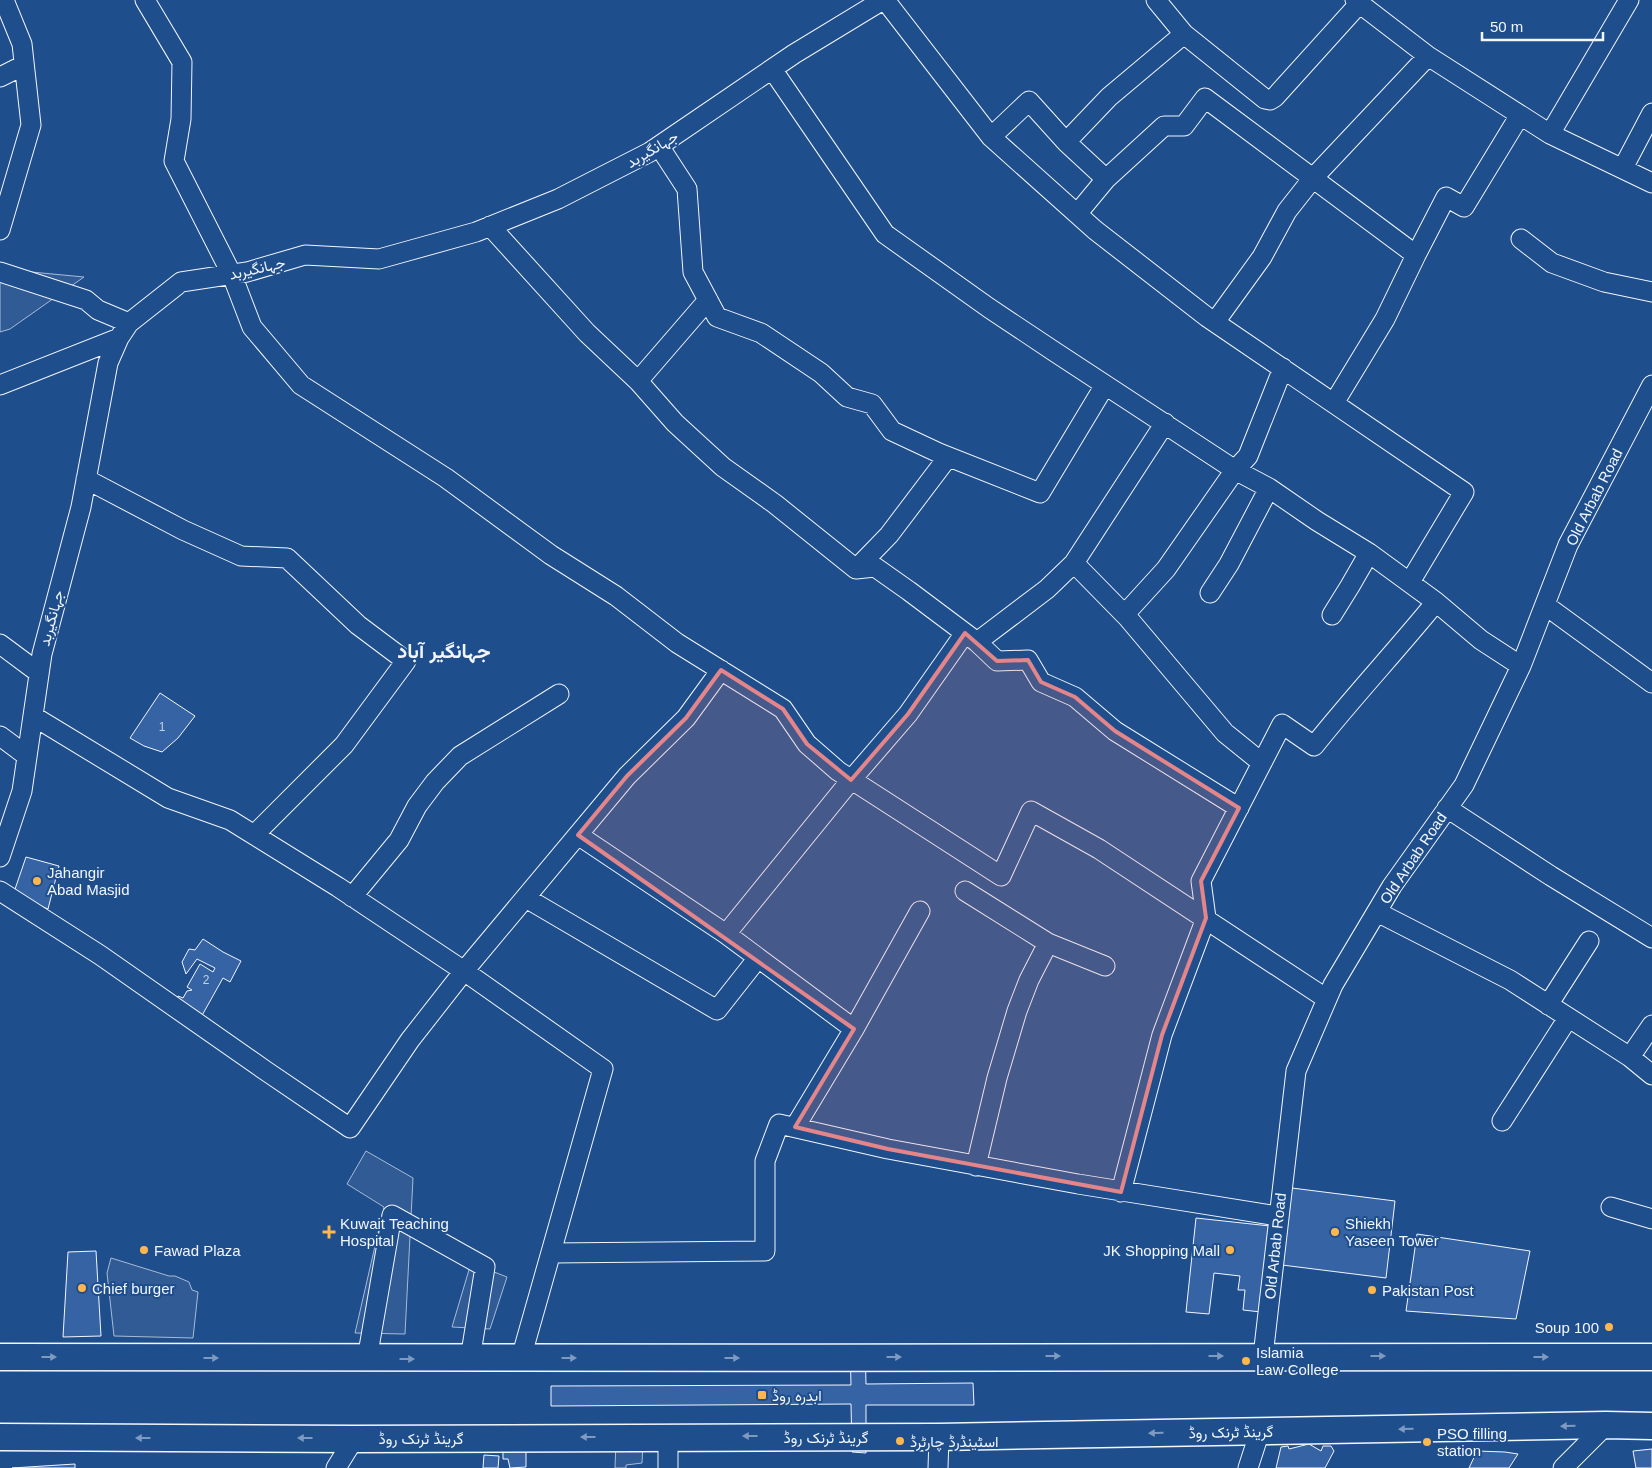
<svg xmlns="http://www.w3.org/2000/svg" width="1652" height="1468" viewBox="0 0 1652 1468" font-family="Arial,Vazirmatn,sans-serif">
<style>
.built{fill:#305b95;stroke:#a8bbd7}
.building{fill:#3563a3;stroke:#f2f6ff}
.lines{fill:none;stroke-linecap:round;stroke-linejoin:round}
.minor-casing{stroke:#f2f6ff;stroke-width:21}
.highway-casing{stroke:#f2f6ff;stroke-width:29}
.minor{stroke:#1f4e8c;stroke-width:19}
.highway{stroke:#1f4e8c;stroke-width:26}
.oneway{fill:#7e9ac0}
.marked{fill:#e38589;fill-opacity:0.2;stroke:#e38589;stroke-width:4;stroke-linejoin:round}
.poi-dot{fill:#ffb74d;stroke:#1f4e8c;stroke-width:2}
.labels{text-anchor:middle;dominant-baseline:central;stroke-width:4;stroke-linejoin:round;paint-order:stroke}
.number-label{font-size:12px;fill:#c3d1e8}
.street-label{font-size:15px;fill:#f2f6ff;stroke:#1f4e8c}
.poi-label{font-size:15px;fill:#f2f6ff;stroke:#1f4e8c;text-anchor:start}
.district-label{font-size:20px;font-weight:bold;fill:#f2f6ff;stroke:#1f4e8c}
</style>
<rect width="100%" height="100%" fill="#1f4e8c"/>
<path class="built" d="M0,269L84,277L10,329L0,332Z
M366,1151L413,1178L405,1334L355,1333L384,1207L347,1184Z
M111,1258L169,1276H175L189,1282L192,1290L198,1292L193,1338L114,1336L107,1273Z
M471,1263L507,1277L490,1329L452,1327Z
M616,1440L643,1443L642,1463L626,1465V1468H615Z"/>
<path class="building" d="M160,693L195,716L178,738L162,752L144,746L130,738Z
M26,857L59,866L48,909L13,895Z
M203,939L223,952L241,961L230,982L223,978L200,1019L172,1003L178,996L183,998L187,991L192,990L187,987L200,964L213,972L215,968L197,959L186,974L182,962L189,949L195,950Z
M1284,1187L1395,1201L1386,1278L1274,1264Z
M1196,1218L1270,1226L1261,1312L1243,1310L1245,1290H1238L1240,1276L1214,1273L1209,1314L1186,1312Z
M1417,1234L1530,1251L1516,1319L1406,1311Z
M96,1251L101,1336L63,1337L68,1252Z
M865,1345L866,1384L973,1383L974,1405H866V1453L852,1452L851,1404L551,1406V1386L851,1385L850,1346Z
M503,1444H526V1467L510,1468L508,1459H503Z
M1309,1444L1321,1451L1323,1446H1331L1334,1451L1325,1468H1276L1281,1447L1288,1446L1289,1449Z
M1652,1449V1468H1636L1633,1451Z
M1477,1451L1505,1452L1518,1454L1509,1468H1469Z
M484,1455L499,1456L498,1468H483Z
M75,1464V1468H12Z"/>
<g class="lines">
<g class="minor-casing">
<path id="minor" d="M145,0L182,62L181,119L174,161L232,275L252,327L301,385L446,478L551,555L616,596L677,643L783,709L807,744L838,771L1001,876L1031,811L1099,849L1327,999
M885,0L991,137L1095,230L1207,317L1464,492L1410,582
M1156,0L1184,34L1265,99L1270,100L1275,97L1359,4
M1355,0L1428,56L1550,134L1652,183
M772,69L885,234L989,308L1055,352L1235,470L1269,488L1317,521L1369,553L1436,602L1481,640L1521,666
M0,77L24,65
M1550,134L1629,0
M991,137L1029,101L1066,142L1106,179L1077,214
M1066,142L1109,97L1184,34
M659,146L687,189L693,272L717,317L761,333L821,373L847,397L872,404L892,431L939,453L1040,493L1105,385
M1623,168L1652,113
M1106,179L1164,126H1184L1205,98L1416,255L1446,197L1464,207L1520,115
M490,226L587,333L638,381L675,423L723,467L775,504L856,569L875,567L909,591L977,642L1047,589L1074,563L1165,423
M0,230L31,125L22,44L4,0
M1521,239L1552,263L1604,282L1652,292
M0,272L86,300L98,310L129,323
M1215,322L1262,257L1287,211L1313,178L1428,56
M638,381L708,300
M0,385L119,338
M1334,403L1385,319L1416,255
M86,479L183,530L241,556L287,558L358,625L406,661L344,745L254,835
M1074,563L1128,618L1225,733L1262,763
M856,569L889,535L948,457
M1210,593L1229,564L1269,488
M1545,605L1652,683
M1125,614L1166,569L1235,470L1248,456L1283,368
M1332,615L1350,586L1369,553
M977,642L997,661L1028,660L1041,682L1075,697L1115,731L1239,808
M0,644L39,673
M33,716L168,798L230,820L338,887L464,971L603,1069L521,1358
M0,736L27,756
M1447,808L1551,876L1652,938
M578,835L726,934L854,1029
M0,857L22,791L42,654L81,507L108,363L119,338L129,323L181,282L247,272L305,255L379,259L476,232L558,199L650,152L794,54L883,0
M0,891L100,955L266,1071L350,1128L410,1040L464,971L627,776L686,718L721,670
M965,891L1048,943L1105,966
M352,897L399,840L417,806L435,782L460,756L559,694
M526,898L717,1010L758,958
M1377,912L1510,980L1630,1057L1652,1075
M726,934L851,780L908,714L965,633
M1548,1005L1589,941
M1630,1057L1652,1025
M1502,1121L1568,1018
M795,1127L854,1029L920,911
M976,1166L997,1078L1017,1011L1029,980L1048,943
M1121,1192L1162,1035L1206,918L1201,881L1282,724L1314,746C1353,697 1396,651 1436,602
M1611,1207L1652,1219
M552,1253L765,1251V1161L779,1124L888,1149L1078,1184L1278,1216
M1263,1356L1296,1071L1333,985L1392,886L1464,785L1521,666L1568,545L1652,385
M367,1359L392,1215L485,1267L470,1359
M668,1436V1468
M336,1468L354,1439
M938,1468L939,1437
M1248,1468L1260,1431
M1563,1468L1606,1425"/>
</g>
<g class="highway-casing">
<path id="highway" d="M0,1357C551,1361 1101,1355 1652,1357
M0,1437L354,1439L939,1437L1606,1425L1652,1426"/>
</g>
<use href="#minor" class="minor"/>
<use href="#highway" class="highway"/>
</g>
<defs><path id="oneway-solid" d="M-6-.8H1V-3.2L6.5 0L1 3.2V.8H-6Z" transform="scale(1.25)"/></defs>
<g class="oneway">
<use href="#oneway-solid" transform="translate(1053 1356)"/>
<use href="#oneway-solid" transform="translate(1216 1356)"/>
<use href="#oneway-solid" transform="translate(1378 1356)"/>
<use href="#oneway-solid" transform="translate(49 1357)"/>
<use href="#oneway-solid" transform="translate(894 1357)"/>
<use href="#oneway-solid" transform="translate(1541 1357)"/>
<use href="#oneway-solid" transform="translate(211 1358)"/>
<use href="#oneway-solid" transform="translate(569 1358)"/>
<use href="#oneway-solid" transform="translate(732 1358)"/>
<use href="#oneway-solid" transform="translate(407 1359)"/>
<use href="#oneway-solid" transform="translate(1568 1426) rotate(179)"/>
<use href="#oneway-solid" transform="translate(1406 1429) rotate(179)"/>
<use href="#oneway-solid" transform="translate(1156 1433) rotate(179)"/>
<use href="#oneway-solid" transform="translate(750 1436) rotate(-180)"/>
<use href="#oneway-solid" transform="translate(588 1437) rotate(180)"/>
<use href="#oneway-solid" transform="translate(143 1438) rotate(-180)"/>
<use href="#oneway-solid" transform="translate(305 1438) rotate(-180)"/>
</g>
<path class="marked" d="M965,633L997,661L1028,660L1041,682L1075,697L1115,731L1239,808L1201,881L1206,918L1162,1035L1121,1192L888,1149L795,1127L854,1029L578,835L627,776L686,718L721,670L783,709L807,744L851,780L908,714Z"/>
<g class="poi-dot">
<circle cx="37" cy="881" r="5"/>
<path d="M326.5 1224.5h5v5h5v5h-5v5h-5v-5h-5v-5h5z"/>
<circle cx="1335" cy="1232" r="5"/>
<circle cx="144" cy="1250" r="5"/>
<circle cx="1230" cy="1250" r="5"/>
<circle cx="82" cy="1288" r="5"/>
<circle cx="1372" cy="1290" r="5"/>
<circle cx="1609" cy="1327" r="5"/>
<circle cx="1246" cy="1361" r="5"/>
<rect x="757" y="1390" width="10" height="10" rx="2.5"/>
<circle cx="900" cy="1441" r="5"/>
<circle cx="1427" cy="1442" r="5"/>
</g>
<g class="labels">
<g class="number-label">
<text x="162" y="727">1</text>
<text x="206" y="980">2</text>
</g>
<g class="street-label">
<text transform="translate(652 149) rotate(-31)">جہانگیربد</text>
<text transform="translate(257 268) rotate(-13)">جہانگیربد</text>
<text transform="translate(1594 497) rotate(-63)">Old Arbab Road</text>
<text transform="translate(51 618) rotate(-75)">جہانگیربد</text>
<text transform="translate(1413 858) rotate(-56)">Old Arbab Road</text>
<text transform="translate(1275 1246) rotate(-84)">Old Arbab Road</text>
<text transform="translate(1231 1432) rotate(-1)">گرینڈ ٹرنک روڈ</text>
<text x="826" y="1437">گرینڈ ٹرنک روڈ</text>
<text x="421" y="1438">گرینڈ ٹرنک روڈ</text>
</g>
<g class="poi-label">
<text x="47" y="872">Jahangir<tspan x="47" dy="17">Abad Masjid</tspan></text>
<text x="340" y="1223">Kuwait Teaching<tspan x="340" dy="17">Hospital</tspan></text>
<text x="1345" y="1223">Shiekh<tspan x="1345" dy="17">Yaseen Tower</tspan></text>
<text x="154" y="1250">Fawad Plaza</text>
<text x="1220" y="1250" text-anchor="end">JK Shopping Mall</text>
<text x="92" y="1288">Chief burger</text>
<text x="1382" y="1290">Pakistan Post</text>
<text x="1599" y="1327" text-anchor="end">Soup 100</text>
<text x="1256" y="1352">Islamia<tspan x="1256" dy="17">Law College</tspan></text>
<text x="772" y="1395">ابدرہ روڈ</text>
<text x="1437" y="1433">PSO filling<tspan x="1437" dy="17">station</tspan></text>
<text x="910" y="1441">اسٹینڈرڈ چارٹرڈ</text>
</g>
<g class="district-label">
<text x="444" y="651">جہانگیر آباد</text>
</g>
</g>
<path d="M1482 32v8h121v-8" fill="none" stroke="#f2f6ff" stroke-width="2.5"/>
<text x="1490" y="32" font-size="15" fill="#f2f6ff" stroke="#1f4e8c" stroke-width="4" paint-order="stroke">50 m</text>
</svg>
